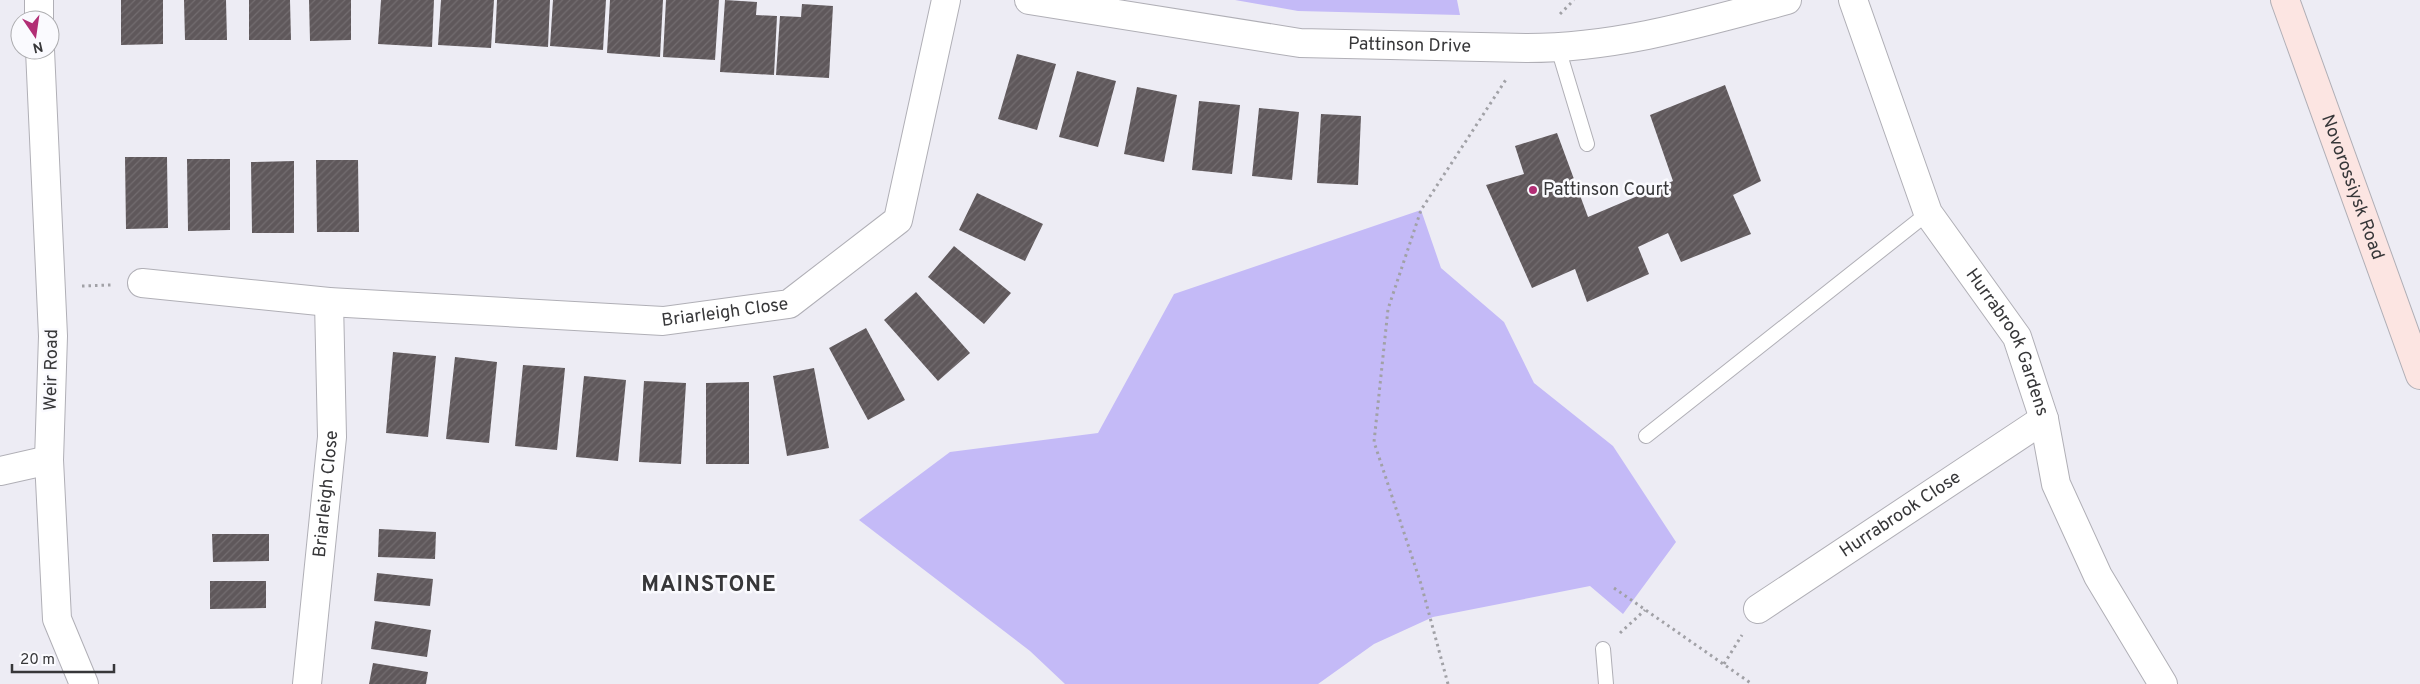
<svg xmlns="http://www.w3.org/2000/svg" width="2420" height="684" viewBox="0 0 2420 684" font-family="Overpass,sans-serif">
<style>
.green{fill:#c4baf7}
.building{fill:url(#building-hatch)}
.lines{fill:none;stroke-linecap:round;stroke-linejoin:round}
.service-casing{stroke:#b0afb6;stroke-width:16}
.minor-casing{stroke:#b0afb6;stroke-width:30}
.secondary-casing{stroke:#b0afb6;stroke-width:30}
.path{stroke:#a1a1a6;stroke-width:3;stroke-dasharray:2.5 4;stroke-linecap:butt}
.service{stroke:#fff;stroke-width:14}
.minor{stroke:#fff;stroke-width:28}
.secondary{stroke:#fce5e2;stroke-width:28}
.poi-dot{fill:#b22e75;stroke:#fafafe;stroke-width:2}
.labels{text-anchor:middle;dominant-baseline:central;stroke-width:5;stroke-linejoin:round;paint-order:stroke}
.street-label{font-size:18px;fill:#373739;stroke:#fafafe}
.poi-label{font-size:18px;fill:#373739;stroke:#fafafe;text-anchor:start}
.district-label{font-size:22px;font-weight:bold;letter-spacing:1px;fill:#373739;stroke:#fafafe}
</style>
<defs>
<pattern id="building-hatch" width="6" height="6" patternUnits="userSpaceOnUse" patternTransform="scale(1.25)"><rect width="6" height="6" fill="#5f585b"/><path d="M-1 1l2-2M0 6l6-6M5 7l2-2" fill="none" stroke="#736d70"/></pattern>
</defs>
<rect width="100%" height="100%" fill="#edecf4"/>
<path class="green" d="M1235,0H1457L1460,15L1298,11Z
M1421,210L1441,268L1504,322L1534,383L1613,446L1676,542L1623,614L1590,586L1433,617L1374,644L1318,684H1065L1030,651L859,520L950,452L1098,433L1174,294Z"/>
<path class="building" d="M121,0H163V44L121,45Z
M184,0H226L227,40H185Z
M249,0H290L291,40H249Z
M309,0H351V40L310,41Z
M381,0H434L432,47L378,44Z
M441,0H494L491,48L438,45Z
M497,0H550L548,47L495,43Z
M553,0H606L603,50L550,46Z
M610,0H663L660,57L607,53Z
M666,0H719L715,60L663,57Z
M725,0L757,2L756,15L777,16L774,75L720,72Z
M802,4L833,6L829,78L776,75L780,16L801,17Z
M1017,54L1056,64L1037,130L998,119Z
M1077,71L1116,81L1098,147L1059,137Z
M1725,85L1761,181L1733,195L1751,234L1681,262L1668,233L1638,247L1649,274L1587,302L1575,269L1532,288L1486,185L1524,174L1515,146L1557,133L1588,217L1673,181L1650,115Z
M1137,87L1177,95L1164,162L1124,154Z
M1199,101L1240,105L1232,174L1192,170Z
M1259,108L1299,112L1292,180L1252,176Z
M1321,114L1361,116L1358,185L1317,183Z
M125,157H167L168,228L126,229Z
M187,159H230V230L188,231Z
M316,160H358L359,232H317Z
M294,161V233H252L251,162Z
M977,193L1043,224L1025,261L959,230Z
M954,246L1011,293L984,324L928,277Z
M916,292L970,353L938,381L884,320Z
M866,328L905,400L868,420L829,348Z
M393,352L436,356L428,437L386,433Z
M455,357L497,362L489,443L446,439Z
M523,365L565,368L557,450L515,446Z
M814,368L829,448L787,456L773,376Z
M584,376L626,380L618,461L576,457Z
M644,381L686,383L681,464L639,462Z
M749,382V464H706V383Z
M379,529L436,532L435,559L378,557Z
M212,534H269V561L213,562Z
M377,573L433,579L430,606L374,601Z
M210,581H266V608L210,609Z
M375,621L431,630L427,657L371,649Z
M373,663L428,672L426,684H369Z"/>
<g class="lines">
<g class="service-casing">
<path id="service" d="M1558,48L1587,144
M1646,436L1928,213
M1603,649L1606,684"/>
</g>
<g class="minor-casing">
<g id="minor">
<path d="M39,0V20"/>
<path id="s1" d="M1029,0L1300,43L1527,48C1617,48 1701,23 1787,0"/>
<path id="s2" d="M1853,0L1928,213L2017,337L2044,419L2056,484L2098,576L2163,684"/>
<path d="M40,50L53,336L49,460L57,619L84,684"/>
<path id="s3" d="M142,283L329,302L663,321L789,304L898,220L946,0"/>
<path d="M0,471L49,460"/>
<path id="s4" d="M1758,609L2044,419"/>
<path id="s5" d="M307,684L332,437L329,302"/>
</g>
</g>
<g class="secondary-casing">
<g id="secondary">
<path id="s6" d="M2285,0L2420,375"/>
</g>
</g>
<path class="path" d="M1560,14L1574,0
M82,286L111,285
M1614,588L1752,684
M1620,633L1645,610
M1724,664L1742,635
M1448,684L1421,584L1374,442L1388,309L1421,210L1507,78"/>
<use href="#service" class="service"/>
<use href="#minor" class="minor"/>
<use href="#secondary" class="secondary"/>
</g>
<circle class="poi-dot" cx="1533" cy="190" r="5"/>
<g class="labels">
<g class="street-label">
<text stroke="none"><textPath href="#s1" startOffset="384">Pattinson Drive</textPath></text>
<text stroke="none"><textPath href="#s6" startOffset="199">Novorossiysk Road</textPath></text>
<text stroke="none"><textPath href="#s3" startOffset="585">Briarleigh Close</textPath></text>
<text stroke="none"><textPath href="#s2" startOffset="379">Hurrabrook Gardens</textPath></text>
<text transform="translate(52 370) rotate(-89)">Weir Road</text>
<text stroke="none"><textPath href="#s5" startOffset="191">Briarleigh Close</textPath></text>
<text stroke="none"><textPath href="#s4" startOffset="171">Hurrabrook Close</textPath></text>
</g>
<g class="poi-label">
<text x="1543" y="190">Pattinson Court</text>
</g>
<g class="district-label">
<text x="709" y="585">MAINSTONE</text>
</g>
</g>
<g transform="translate(35 35) rotate(167)"><circle r="24" fill="#fafafe" stroke="#acacaf"/>
<path d="M0-4L9 19L0 12L-9 19Z" fill="#b22e75"/>
<text y="-8" font-size="14" font-weight="bold" text-anchor="middle" fill="#373739">N</text>
</g>
<path d="M12 664v8h102v-8" fill="none" stroke="#373739" stroke-width="2.5"/>
<text x="20" y="664" font-size="15" fill="#373739" stroke="#fafafe" stroke-width="4" paint-order="stroke">20 m</text>
</svg>
